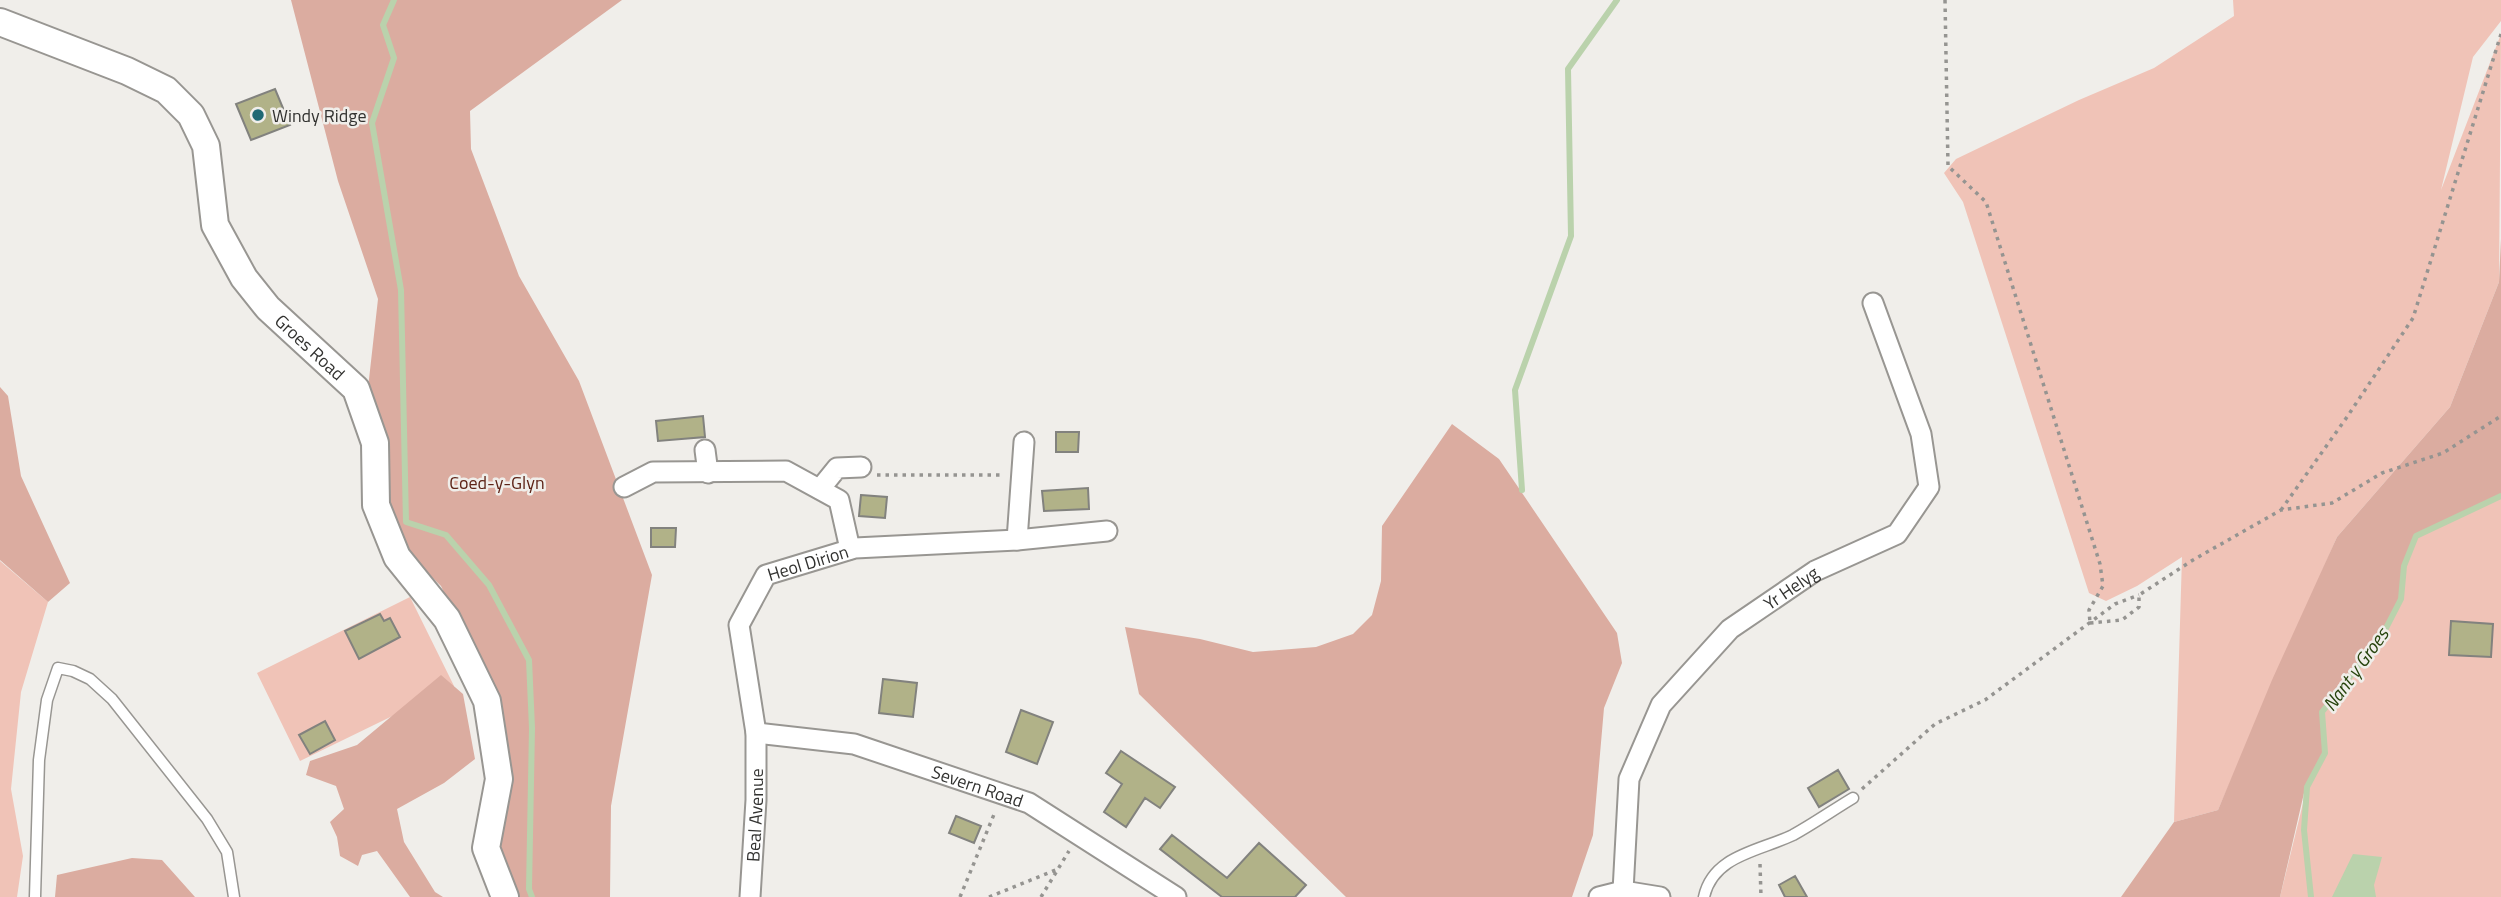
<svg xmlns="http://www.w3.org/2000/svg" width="2501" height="897" viewBox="0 0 2501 897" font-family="'Titillium Web',sans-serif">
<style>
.green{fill:#f0c3b7}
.forest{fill:#dbaca0}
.water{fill:#bad2ac}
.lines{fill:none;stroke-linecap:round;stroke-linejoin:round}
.stream{stroke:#bad2ac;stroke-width:6}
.building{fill:#b1b288;stroke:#82827e;stroke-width:2}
.lane-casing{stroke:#989692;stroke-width:13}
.street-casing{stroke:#989692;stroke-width:23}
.secondary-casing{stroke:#989692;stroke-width:30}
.path{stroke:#959491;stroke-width:3.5;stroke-dasharray:3.5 5;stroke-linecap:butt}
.lane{stroke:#fff;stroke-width:10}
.street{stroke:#fff;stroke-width:19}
.secondary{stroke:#fff;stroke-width:26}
.poi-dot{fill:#1f6974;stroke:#f0eeea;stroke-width:2.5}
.labels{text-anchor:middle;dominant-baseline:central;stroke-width:5;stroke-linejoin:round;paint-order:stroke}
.poi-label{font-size:18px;fill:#323230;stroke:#f0eeea;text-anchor:start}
.street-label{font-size:18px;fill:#323230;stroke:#f0eeea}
.park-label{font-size:18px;fill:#5d2316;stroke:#f0eeea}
.water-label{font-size:19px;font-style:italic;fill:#27440d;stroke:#f0eeea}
</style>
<rect width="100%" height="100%" fill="#f0eeea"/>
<path class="green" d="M2233,0H2501V21L2473,57L2441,190L2501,34L2499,282L2450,407L2337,537L2218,810L2174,822L2182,557L2137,586L2106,601L2089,593L1963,202L1944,173L1956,159L2079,100L2154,68L2234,16Z
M2501,496V897H2280L2307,787L2325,753L2322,712L2382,636L2401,599L2404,566L2416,536Z
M0,561L48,602L21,692L11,789L23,856L17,897H0Z
M410,597L454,686L300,761L257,673Z"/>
<path class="forest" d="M291,0H622L470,111L471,149L519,276L579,381L652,575L611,806L610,897H514L496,851L495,700L441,586L408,554L385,506L368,388L378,299L338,181Z
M2501,239V496L2416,536L2404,566L2401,599L2389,623L2322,712L2325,753L2307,787V792L2304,793L2280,897H2121L2174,822L2218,810L2272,680L2337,537L2450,407L2499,282Z
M0,387L8,396L21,476L70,583L48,602L0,560Z
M1452,424L1499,459L1617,633L1622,663L1604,708L1593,835L1572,897H1346L1139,694L1125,627L1200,639L1253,652L1316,647L1353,634L1372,615L1381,581L1382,526Z
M441,675L463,694L475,759L444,783L397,809L404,842L435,892L443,897H410L377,851L362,855L358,866L340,856L337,837L330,822L344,809L336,786L306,775L310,761L357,745Z
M132,858L162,860L195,897H55L57,875Z"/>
<path class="water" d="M2353,854L2382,857L2374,885L2376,897H2332Z"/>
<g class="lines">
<path class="stream" d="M394,0L383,25L394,58L372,123L401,290L406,522L446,535L489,585L529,660L532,728L529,889L532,897
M1522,490L1515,390L1571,236L1568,69L1617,0
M2311,897L2304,830L2307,787L2325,753L2322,712L2382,636L2401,599L2404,566L2416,536L2501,496"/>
</g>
<path class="building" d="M275,89L290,125L251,140L236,104Z
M703,416L705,437L658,441L656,421Z
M1056,432H1079L1078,452H1056Z
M1088,488L1089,509L1044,511L1042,491Z
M861,495L887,497L885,518L859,516Z
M651,528H676L675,547H651Z
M380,614L384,621L390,618L400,637L359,659L345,631Z
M2451,621L2493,624L2491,657L2449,655Z
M883,679L917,683L913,717L879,713Z
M1021,710L1053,722L1037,764L1006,752Z
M325,721L335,740L310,754L299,735Z
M1121,751L1175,787L1160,808L1145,798L1126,827L1104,812L1122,784L1106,773Z
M1838,770L1849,789L1819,807L1808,788Z
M956,816L981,826L974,843L949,833Z
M1172,835L1227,878L1259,843L1306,885L1295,897H1222L1160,849Z
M1795,876L1807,897H1785L1779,885Z"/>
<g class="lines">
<g class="lane-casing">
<path id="lane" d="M35,897L39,760L47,700L58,668L73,671L90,679L112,699L207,819L227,852L234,897
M1704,897C1713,855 1760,851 1793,835C1813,824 1833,810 1853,798"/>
</g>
<g class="street-casing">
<g id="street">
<path d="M705,450L708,473"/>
<path d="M624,487L653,472L786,471L839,500L850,549"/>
<path d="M820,489L837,468L861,467"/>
<path d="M1017,540L1024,442"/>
<path id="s1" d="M756,733L854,744L1029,803L1176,897"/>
<path id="s2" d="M1623,891L1629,779L1661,705L1730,629L1815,571L1897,534L1929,487L1921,434L1873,303"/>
<path id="s3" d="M750,897L756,800V733L739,625L766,575L855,548L1017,540L1107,531"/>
<path d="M1599,897L1623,891L1660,897"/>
</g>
</g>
<g class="secondary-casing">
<g id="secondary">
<path id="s4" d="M0,22L127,71L166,90L191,115L206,146L215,225L244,278L268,308L356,389L375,443L376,505L397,557L447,619L487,701L499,779L486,848L505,897"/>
</g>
</g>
<path class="path" d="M1945,0L1948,166L1986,202L2100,564L2103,586L2089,610L2090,623
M877,475H1002
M2281,510L2347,417L2413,318L2501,34
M2090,623L2122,620L2139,607V595L2193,560L2281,510L2332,503L2382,473L2443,453L2501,416
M1862,789L1935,724L1985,700L2115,604L2139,595
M1760,864L1761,897
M960,897L995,812
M989,897L1058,869
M1041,897L1069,851"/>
<use href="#lane" class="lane"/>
<use href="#street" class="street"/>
<use href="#secondary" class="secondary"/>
</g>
<circle class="poi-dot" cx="258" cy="115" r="7"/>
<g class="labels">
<g class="poi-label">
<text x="272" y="115">Windy Ridge</text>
</g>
<g class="street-label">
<text stroke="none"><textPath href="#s4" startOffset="485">Groes Road</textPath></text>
<text stroke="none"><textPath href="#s3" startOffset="374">Heol Dirion</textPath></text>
<text stroke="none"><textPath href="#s2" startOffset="369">Yr Helyg</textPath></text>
<text stroke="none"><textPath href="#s1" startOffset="229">Severn Road</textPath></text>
<text stroke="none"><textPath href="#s3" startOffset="82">Beal Avenue</textPath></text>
</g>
<g class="park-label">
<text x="497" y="482">Coed-y-Glyn</text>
</g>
<g class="water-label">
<text transform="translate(2355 669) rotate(-54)">Nant y Groes</text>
</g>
</g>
</svg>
